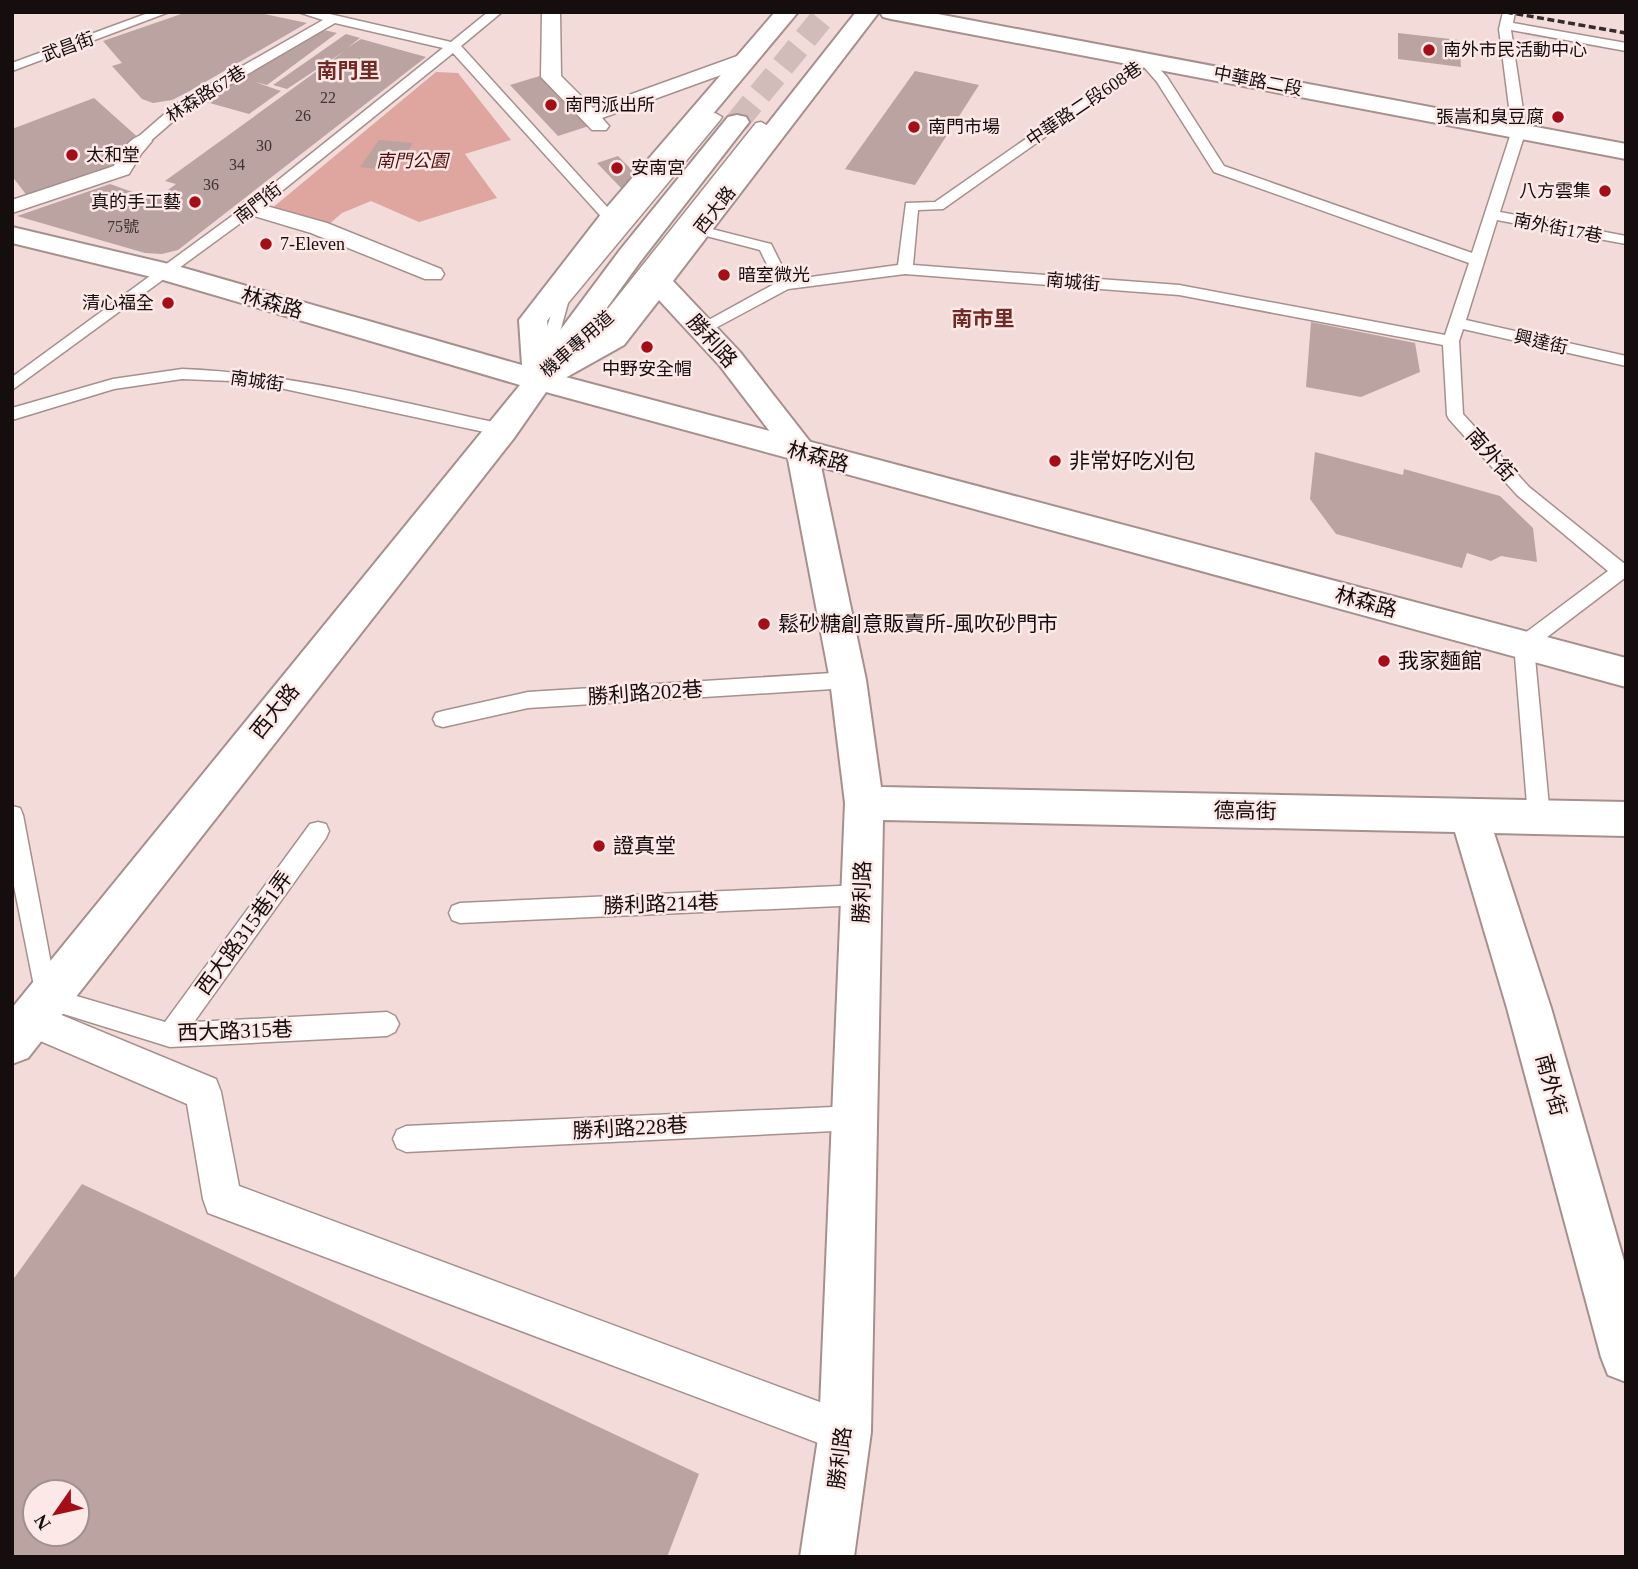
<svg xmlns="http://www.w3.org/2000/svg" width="1638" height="1569" viewBox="0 0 1638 1569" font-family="'Times New Roman','Noto Sans TC',serif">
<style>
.green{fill:#dea69f}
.building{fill:#baa3a1;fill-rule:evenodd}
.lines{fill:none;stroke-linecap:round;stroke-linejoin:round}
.tertiary-tunnel{stroke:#d1bcba;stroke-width:24;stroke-dasharray:24 12;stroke-linecap:butt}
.service-casing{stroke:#a6908e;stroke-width:3}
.pedestrian-casing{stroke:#a6908e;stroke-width:3}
.minor-casing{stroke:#a6908e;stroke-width:4}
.tertiary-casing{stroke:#a6908e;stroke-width:4}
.service{fill:#fff;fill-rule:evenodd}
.pedestrian{fill:#fff;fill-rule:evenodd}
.minor{fill:#fff;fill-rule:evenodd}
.tertiary{fill:#fff;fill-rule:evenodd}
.rail{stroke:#352b2a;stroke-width:3.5;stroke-dasharray:7 3.5;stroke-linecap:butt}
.poi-dot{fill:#a50d17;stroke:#fce9e7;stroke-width:2.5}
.labels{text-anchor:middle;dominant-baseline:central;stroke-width:5;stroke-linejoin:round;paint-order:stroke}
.far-number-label{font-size:16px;fill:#3f3333}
.far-street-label{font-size:18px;fill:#160e0e;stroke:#fce9e7}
.far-poi-label{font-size:18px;fill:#160e0e;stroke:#fce9e7;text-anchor:start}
.far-park-label{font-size:18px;font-style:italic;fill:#520e0d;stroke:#fce9e7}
.far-quarter-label{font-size:21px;font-weight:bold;fill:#712b27;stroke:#fce9e7}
.street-label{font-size:21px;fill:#160e0e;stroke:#fce9e7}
.poi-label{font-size:21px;fill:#160e0e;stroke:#fce9e7;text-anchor:start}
</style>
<rect width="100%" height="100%" fill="#f2dbd8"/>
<path class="green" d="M436,72L458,73L511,140L465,154L497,198L419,222L371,201L342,213L327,226L271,209Z"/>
<path class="building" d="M187,12H255L307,23L188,92L172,100L153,103L142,99L112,66L122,63L103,41Z
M319,29L337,33L267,85L255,82L281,91L249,114L199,100Z
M1398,33L1459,40L1461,67L1398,59Z
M346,34L360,38L347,48L361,39L426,57L178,250L162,254L145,253L17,216L110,184L155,200L176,184L165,181L346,50L287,89L273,85Z
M915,71L979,85L915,185L845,169Z
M543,75L592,125L558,136L510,85Z
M94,98L142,141L122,170L31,201L12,176V129Z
M379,140L413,143L395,171L360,167Z
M618,156L636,174L623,190L597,163Z
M1311,322L1415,343L1420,372L1361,397L1306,387Z
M1315,452L1403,475L1404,469L1500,496L1533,528L1537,562L1501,556L1491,561L1467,553L1462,568L1336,534L1310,499Z
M82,1184L699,1474L667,1557H12V1281ZM35,1492H77V1534H35Z"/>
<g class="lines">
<path class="tertiary-tunnel" d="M737,122L827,12"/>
<g class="service-casing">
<path id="service" d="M151,12H169L12,71V63Z
M298,12H321L451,42L488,12H502L461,46L618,219L611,223L606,222L453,53L257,211L12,390V377L247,205L443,48L335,23L186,110L147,144H137V138L176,104L323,20Z
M1503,12H1515L1513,23L1626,43V51L1511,30L1526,130L1500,212L1626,236V244L1497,220L1466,320L1626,356V366L1463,329L1459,341L1463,414L1529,487L1626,565V577L1534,647L1550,817L1547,824L1539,826L1531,824L1528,817L1514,644L1517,639L1608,571L1517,495L1449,419L1447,415L1443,345L1179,295L905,274L788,289L708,332L702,333L694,328L776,283L760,250L695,233L693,230L695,227L700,226L771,244L789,280L898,265L906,203L935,202L1145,56L1149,57L1167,77L1224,166L1472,253L1512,130L1499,29ZM1144,67L1157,82L1214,172L1469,263L1445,335L1179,285L913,265L918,210L943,209Z
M715,113L722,117L720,120L568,303L550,368L542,373L536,372L534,368L556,299L710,114Z
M761,122L768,126L766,129L615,323L567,364H555L553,360L555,356L603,315L756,123Z
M182,369C291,373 397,402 503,424L511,430L503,436L280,388L232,381L182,379L114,389L12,420V408L113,379Z
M848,672L855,674L858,680L855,686L848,688L528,708L443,727L436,725L433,719L436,713L443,711L528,692Z
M12,806L20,808L23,815L56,990L165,1022L310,824L318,822L326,824L329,831L326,838L194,1022L387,1012L395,1016L399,1024L395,1032L387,1036L170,1047L38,1006L12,876Z
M861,885L869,888L872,895L869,902L861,905L460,923L452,920L449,913L452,906L460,903Z
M855,1106L864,1109L867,1118L864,1127L855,1130L406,1152L397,1148L393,1139L397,1130L406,1126Z"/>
</g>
<g class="pedestrian-casing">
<path id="pedestrian" d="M542,12H560L561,76L593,108L740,55L747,53L756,59L754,63L602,118L609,126L606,130H592L541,77Z
M142,135L149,137L152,141L141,154L129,174L12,213V200L114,166C121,153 127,139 142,135Z
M252,202L327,223L441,269L444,274L441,279H425L311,233L244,213L241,208L244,203Z
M30,1002L216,1079L221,1092L239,1186L860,1417L866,1432L860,1447L845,1453L208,1213L203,1199L187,1104L17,1031L12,1019L17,1007Z"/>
</g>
<g class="minor-casing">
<path id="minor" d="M775,12H798L620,225L547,321L551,360L604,331L856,12H879L673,281L740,352L818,452L866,680L881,787L1626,802V836L1494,833L1551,1008L1626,1268V1382L1608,1375L1601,1357L1507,1008L1455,832L883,820L871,1432L854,1557H800L819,1432L845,803L830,680L787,454L720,366L659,300L624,345L549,387L538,390L527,387L523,380L519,320L602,213Z"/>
</g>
<g class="tertiary-casing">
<path id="tertiary" d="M880,12H927L1626,144V159L891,19L883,17Z
M737,115L746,117L749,122L640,262L558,375L1626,658V687L546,392L514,438L28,1058L12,1064V1008L520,385L160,279L12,243V227L177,266L532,368L620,250L728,117Z"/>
</g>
<use href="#service" class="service"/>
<use href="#pedestrian" class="pedestrian"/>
<use href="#minor" class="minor"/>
<use href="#tertiary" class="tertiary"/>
<path class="rail" d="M1506,12L1626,33"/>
</g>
<g class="poi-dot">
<circle cx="1429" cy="50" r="7"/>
<circle cx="551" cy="105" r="7"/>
<circle cx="1558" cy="117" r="7"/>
<circle cx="914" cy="127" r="7"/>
<circle cx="72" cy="155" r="7"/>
<circle cx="617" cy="168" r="7"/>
<circle cx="1605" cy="191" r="7"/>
<circle cx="195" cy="202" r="7"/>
<circle cx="266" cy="244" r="7"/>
<circle cx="724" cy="275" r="7"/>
<circle cx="168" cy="303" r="7"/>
<circle cx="647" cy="347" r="7"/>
<circle cx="1055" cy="461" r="7"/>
<circle cx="764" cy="624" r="7"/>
<circle cx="1384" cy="661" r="7"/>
<circle cx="599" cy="846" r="7"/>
</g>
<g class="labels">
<g class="far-number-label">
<text x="328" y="97">22</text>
<text x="303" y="115">26</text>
<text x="264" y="145">30</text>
<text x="237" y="164">34</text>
<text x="211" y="184">36</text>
<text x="123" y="226">75號</text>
</g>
<g class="far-street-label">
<text transform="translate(68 47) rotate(-20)">武昌街</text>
<text transform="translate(1258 81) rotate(11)">中華路二段</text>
<text transform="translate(206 94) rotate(-32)">林森路67巷</text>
<text transform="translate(1084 104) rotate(-34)">中華路二段608巷</text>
<text transform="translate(258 203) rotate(-38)">南門街</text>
<text transform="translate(715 210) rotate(-52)">西大路</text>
<text transform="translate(1558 228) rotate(11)">南外街17巷</text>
<text transform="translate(1073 282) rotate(5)">南城街</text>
<text transform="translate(1541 342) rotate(13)">興達街</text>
<text transform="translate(577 344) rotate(-41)">機車專用道</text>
<text transform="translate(257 381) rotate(8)">南城街</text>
</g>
<g class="far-poi-label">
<text x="1443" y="50">南外市民活動中心</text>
<text x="565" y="105">南門派出所</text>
<text x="1544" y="117" text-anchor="end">張嵩和臭豆腐</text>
<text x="928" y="127">南門市場</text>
<text x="86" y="155">太和堂</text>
<text x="631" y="168">安南宮</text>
<text x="1591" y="191" text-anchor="end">八方雲集</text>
<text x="181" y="202" text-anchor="end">真的手工藝</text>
<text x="280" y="244">7-Eleven</text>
<text x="738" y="275">暗室微光</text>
<text x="154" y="303" text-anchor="end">清心福全</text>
<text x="647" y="369" text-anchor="middle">中野安全帽</text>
</g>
<g class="far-park-label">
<text x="412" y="161">南門公園</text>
</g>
<g class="far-quarter-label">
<text x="348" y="71">南門里</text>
<text x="983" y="319">南市里</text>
</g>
<g class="street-label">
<text transform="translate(272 303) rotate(16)">林森路</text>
<text transform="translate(712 341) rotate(48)">勝利路</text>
<text transform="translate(1491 455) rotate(48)">南外街</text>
<text transform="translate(818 457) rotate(15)">林森路</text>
<text transform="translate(1366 602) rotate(15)">林森路</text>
<text transform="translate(645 693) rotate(-4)">勝利路202巷</text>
<text transform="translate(275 711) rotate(-51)">西大路</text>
<text transform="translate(1245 811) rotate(1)">德高街</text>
<text transform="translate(862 892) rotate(-88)">勝利路</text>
<text transform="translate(661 904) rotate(-2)">勝利路214巷</text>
<text transform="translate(244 933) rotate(-54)">西大路315巷1弄</text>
<text transform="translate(235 1031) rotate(-2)">西大路315巷</text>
<text transform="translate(1551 1085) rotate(75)">南外街</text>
<text transform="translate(630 1128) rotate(-3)">勝利路228巷</text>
<text transform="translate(840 1458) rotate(-83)">勝利路</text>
</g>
<g class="poi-label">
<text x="1069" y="461">非常好吃刈包</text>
<text x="778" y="624">鬆砂糖創意販賣所-風吹砂門市</text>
<text x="1398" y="661">我家麵館</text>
<text x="613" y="846">證真堂</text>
</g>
</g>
<rect width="1638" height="1569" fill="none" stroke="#160e0e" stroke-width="28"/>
<g transform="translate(56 1513) rotate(236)"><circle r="33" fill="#fce9e7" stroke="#a09190" stroke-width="2"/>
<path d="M0-5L12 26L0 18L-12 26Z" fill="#a50d17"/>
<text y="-10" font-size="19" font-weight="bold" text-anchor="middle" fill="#160e0e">N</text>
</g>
</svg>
